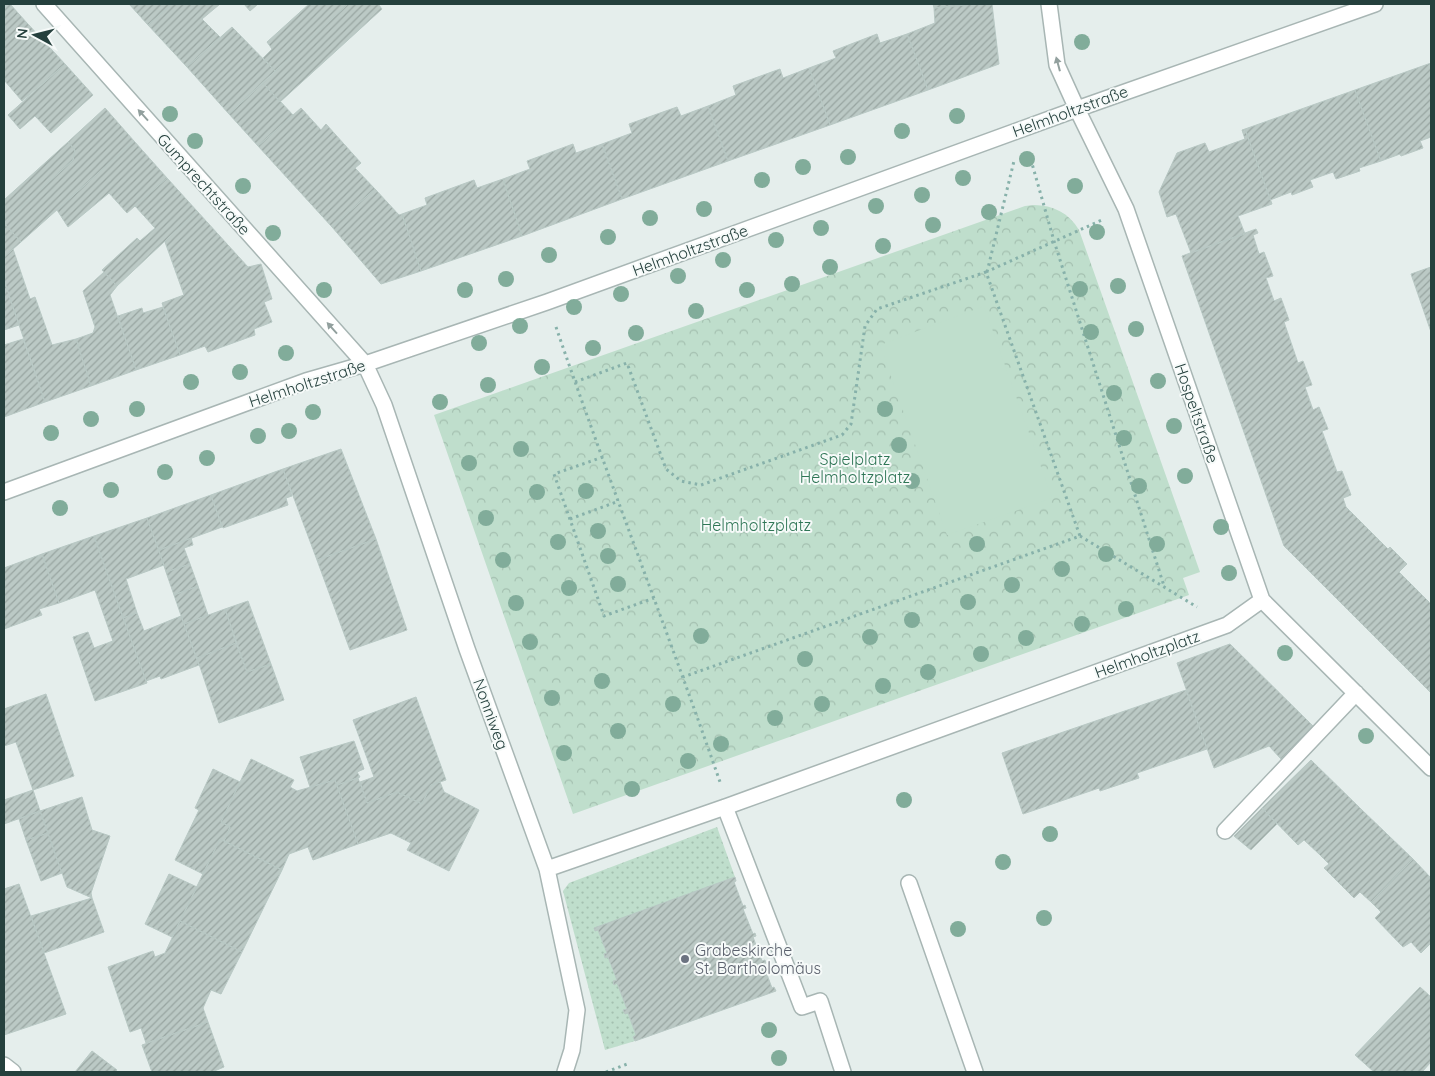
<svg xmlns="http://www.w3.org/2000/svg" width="1435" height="1076" viewBox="0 0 1435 1076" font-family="Quicksand,sans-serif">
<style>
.grass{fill:url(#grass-dots)}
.park{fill:url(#park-crowns)}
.pitch{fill:#bfdecc}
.building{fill:url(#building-hatch);stroke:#b8c8c4}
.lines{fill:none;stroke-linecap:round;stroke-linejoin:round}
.minor-casing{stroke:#a8b6b4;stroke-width:18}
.path{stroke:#87b1aa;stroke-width:3;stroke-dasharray:2.5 4;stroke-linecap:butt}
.minor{stroke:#fff;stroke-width:15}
.tree{fill:#81ac9a}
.oneway{fill:#92a09e}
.worship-dot{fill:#6b7280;stroke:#f6faf9;stroke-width:2}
.labels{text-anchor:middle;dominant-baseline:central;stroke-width:4;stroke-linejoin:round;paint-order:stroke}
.street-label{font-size:16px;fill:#25403d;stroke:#f6faf9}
.park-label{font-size:16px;fill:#2f7656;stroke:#f6faf9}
.worship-label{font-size:16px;fill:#5b616d;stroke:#f6faf9;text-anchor:start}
</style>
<defs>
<pattern id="grass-dots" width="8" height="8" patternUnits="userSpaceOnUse" patternTransform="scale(1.25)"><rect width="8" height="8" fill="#bfdecc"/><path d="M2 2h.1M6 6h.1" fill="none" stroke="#a4c0b0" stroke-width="1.8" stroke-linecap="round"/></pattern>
<pattern id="park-crowns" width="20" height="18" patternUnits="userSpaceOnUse" patternTransform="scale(1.25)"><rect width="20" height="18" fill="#bfdecc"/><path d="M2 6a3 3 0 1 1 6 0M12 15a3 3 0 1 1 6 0" fill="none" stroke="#a4c0b0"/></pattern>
<pattern id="building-hatch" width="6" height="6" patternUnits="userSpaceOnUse" patternTransform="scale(1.25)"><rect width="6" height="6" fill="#bbc9c5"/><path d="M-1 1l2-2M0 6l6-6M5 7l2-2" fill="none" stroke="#98a5a1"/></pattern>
</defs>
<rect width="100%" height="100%" fill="#e5eeec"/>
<path class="grass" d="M717,827L735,877L598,930L607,953L604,955L605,958L608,957L617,980L613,981L615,984L617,983L627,1009L623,1010L625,1013H628L636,1035L633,1037L635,1041L605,1050L563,891L569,883Z"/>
<path class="park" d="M1034,205C1053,205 1069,213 1079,230L1200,572L1183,578L1189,595L573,814L434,415L1025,206Z"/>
<path class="pitch" d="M984,306L1052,498L947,535L880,345Z"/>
<path class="building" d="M4,4H10L27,23L4,44Z
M129,4H172L148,25Z
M172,4H220L202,19L220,37L187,67L148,25Z
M244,4H258L250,11Z
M309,4H348L275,71L263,58L272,49L267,42Z
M348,4H378L382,9L280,102L263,83Z
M933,4H974L934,8Z
M974,4H992L999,64L928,90L907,34L935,23L934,8Z
M27,23L65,64L22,101L4,80V44Z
M232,27L275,71L229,114L187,67Z
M877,34L880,43L907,34L928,90L830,125L809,68L836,58L833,51Z
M1431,63V137L1420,141L1423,148L1401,156L1400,154L1381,161L1355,90Z
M65,64L93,95L51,133L35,116L20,129L8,115Z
M809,68L830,125L728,161L708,106L736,95L733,86L780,69L783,78Z
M263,83L293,115L258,146L229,114Z
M1355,90L1381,161L1359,168L1360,171L1336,179L1333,172L1310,180L1313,187L1292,195L1291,192L1270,200L1245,129Z
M708,106L728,161L622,199L602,144L632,133L629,124L677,107L681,116Z
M105,108L134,141L21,242L4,223L73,160L75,150L68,142Z
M301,108L321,130L326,124L361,163L355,168L375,189L332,227L258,146Z
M1245,129L1272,204L1238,216L1245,234L1191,253L1176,214L1167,217L1159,192L1177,153L1205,143L1209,152L1245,139L1242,130Z
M134,141L167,178L127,213L109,193L68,227L57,210Z
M68,142L75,150L73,160L4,223L21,242L4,257V200Z
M573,144L576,153L602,144L622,199L522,236L503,179L530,169L527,161Z
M167,178L197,211L117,286L102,270L137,238L140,241L155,228L135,206Z
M503,179L522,236L421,271L402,214L427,205L425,198L474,180L477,188Z
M375,189L399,215L402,214L421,271L381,284L332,227Z
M197,211L248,267L261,264L272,299L264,302L272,322L254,329L255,335L208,352L205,346L180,355L162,303L184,295L165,242Z
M1256,229L1258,233L1253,235L1259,254L1264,252L1273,276L1266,278L1274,301L1281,298L1289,320L1284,322L1298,363L1303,361L1312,385L1305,387L1313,410L1319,407L1328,429L1322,431L1337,472L1342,471L1351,495L1343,498L1346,507L1388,549L1390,547L1407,564L1399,572L1431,604V641L1405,667L1284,546L1182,256Z
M13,249L30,299L35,297L52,345L76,339L91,386L45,402L4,280V257Z
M1431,267V332L1411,274Z
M104,272L117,286L110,295L136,370L91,386L76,339L93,333L95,327L83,291Z
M4,280L19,325L4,330Z
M163,307L180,355L136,370L118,316L142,308L143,313Z
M23,339L45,402L4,417V345Z
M341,449L376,539L317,560L283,469Z
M283,469L292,496L286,498L288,505L223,528L211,495Z
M211,495L222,527L159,550L147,518Z
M147,518L164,565L126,579L137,613L123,618L94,536Z
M94,536L147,683L95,701L73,637L88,632L94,648L113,641L95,590L59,603L42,554Z
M191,538L193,545L184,548L190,564L166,572L159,550Z
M376,539L407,630L350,650L317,560Z
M42,554L59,603L39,609L42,615L4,629V568Z
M190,564L198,586L174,595L166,572Z
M198,586L208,615L184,624L174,595Z
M248,601L271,664L247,672L225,609Z
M225,609L236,643L197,658L184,624Z
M137,613L144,631L181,616L199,665L161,679L160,676L146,681L123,618Z
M1431,641V693L1405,667Z
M236,643L247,672L271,664L284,700L219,723L197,658Z
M1230,644L1314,727L1281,759L1269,746L1214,768L1177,663Z
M1186,690L1207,749L1137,773L1139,778L1100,791L1099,788L1023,814L1002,753Z
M46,694L74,776L33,790L16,742L4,746V709Z
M416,697L446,780L431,785L422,804L397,792L367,803L360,782L374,777L353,720Z
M354,741L364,769L357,772L360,777L337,785L335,780L310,787L300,757Z
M251,759L294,780L290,787L297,791L335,780L358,844L313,860L308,847L289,854L282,870L224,841L230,827L221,822Z
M1311,760L1362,810L1319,854L1304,840L1298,845L1262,808Z
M213,769L240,782L221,822L230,827L224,841L220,839L203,874L175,860L199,810L195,808Z
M358,778L367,803L397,792L422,804L431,785L440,782L444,792L479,810L449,871L407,850L411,843L391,833L358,844L337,785Z
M33,790L40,811L4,824V800Z
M82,797L92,830L110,836L91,893L92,898L67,887L40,811Z
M1262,808L1277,824L1251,850L1234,836Z
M1362,810L1413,859L1371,902L1360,892L1354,898L1324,868L1329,864L1319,854Z
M40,811L48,833L26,840L19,819Z
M48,833L62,873L41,881L26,840Z
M220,839L282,870L242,952L180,921Z
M1413,859L1431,878V943L1421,953L1411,942L1403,947L1375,918L1381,912L1371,902Z
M169,874L197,887L172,937L145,924Z
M735,877L736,881L734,882L743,906L745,905L746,908L743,909L753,934L755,933L756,936L753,937L762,961L765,960L766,963L763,964L772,988L774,987L776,991L635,1041L633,1037L636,1035L628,1013L625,1014L623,1010L627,1009L617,983L614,985L613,981L617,980L608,957L605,958L604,954L607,953L598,930L595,931L594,928Z
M19,884L66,1014L4,1035V889Z
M92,898L104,932L44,953L31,916Z
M180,921L242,952L221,994L211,990L203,1008L208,1022L146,1043L141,1028L130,1032L108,967L153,951L155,957L165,953Z
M1420,987L1431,997V1062L1422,1072H1374L1355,1055Z
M208,1022L224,1067L212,1072H152L142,1045Z
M92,1051L117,1070L115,1072H75Z"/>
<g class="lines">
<g class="minor-casing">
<path id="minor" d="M44,4L365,364L384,405L467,649L547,869L577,1010L572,1050L565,1072
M1049,4L1057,65L1077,109L1126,209L1262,600L1431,768
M4,492L306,381L365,364L547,302L1077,109L1375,4
M725,807L802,1007L820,1001L843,1072
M1225,831L1356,693
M547,869L728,806L1227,625L1262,600
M909,883L975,1072
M4,1065L13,1072"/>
</g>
<path class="path" d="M1029,153L1054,241L1164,586
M986,272L1102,220
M987,272L1014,161
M556,327C608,479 667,629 720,782
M575,382L627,363L666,469L681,481L701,485L842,435L851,424L865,326L877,309L986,272L1080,536L683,677
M603,457L554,474L604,616L654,598
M570,519L619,501
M1080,536L1197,607
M606,1072L630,1063"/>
<use href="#minor" class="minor"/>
</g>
<g class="tree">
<circle cx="1082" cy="42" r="8"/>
<circle cx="170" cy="114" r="8"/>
<circle cx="957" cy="116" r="8"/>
<circle cx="902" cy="131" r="8"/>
<circle cx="195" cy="141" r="8"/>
<circle cx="848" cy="157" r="8"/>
<circle cx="1027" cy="159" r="8"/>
<circle cx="803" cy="167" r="8"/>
<circle cx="963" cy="178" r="8"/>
<circle cx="762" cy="180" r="8"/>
<circle cx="243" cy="186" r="8"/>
<circle cx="1075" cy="186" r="8"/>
<circle cx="922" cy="195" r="8"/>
<circle cx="876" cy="206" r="8"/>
<circle cx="704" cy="209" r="8"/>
<circle cx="989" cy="212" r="8"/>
<circle cx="650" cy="218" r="8"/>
<circle cx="933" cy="225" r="8"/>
<circle cx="821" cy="228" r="8"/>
<circle cx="1097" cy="232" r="8"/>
<circle cx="273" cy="233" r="8"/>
<circle cx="608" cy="237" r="8"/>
<circle cx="776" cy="240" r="8"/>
<circle cx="883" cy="246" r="8"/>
<circle cx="549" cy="255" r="8"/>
<circle cx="723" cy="260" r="8"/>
<circle cx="830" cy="267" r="8"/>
<circle cx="678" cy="276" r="8"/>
<circle cx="506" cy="279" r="8"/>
<circle cx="792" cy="284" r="8"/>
<circle cx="1118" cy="286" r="8"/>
<circle cx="1080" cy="289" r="8"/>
<circle cx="324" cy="290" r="8"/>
<circle cx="465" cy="290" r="8"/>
<circle cx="747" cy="290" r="8"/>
<circle cx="621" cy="294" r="8"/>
<circle cx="574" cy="307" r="8"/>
<circle cx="696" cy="311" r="8"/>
<circle cx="520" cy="326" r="8"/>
<circle cx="1136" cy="329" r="8"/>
<circle cx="1091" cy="332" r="8"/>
<circle cx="636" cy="333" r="8"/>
<circle cx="479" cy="343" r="8"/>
<circle cx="593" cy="348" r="8"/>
<circle cx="286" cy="353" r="8"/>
<circle cx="542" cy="367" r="8"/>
<circle cx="240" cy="372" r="8"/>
<circle cx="1158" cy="381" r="8"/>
<circle cx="191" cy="382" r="8"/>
<circle cx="488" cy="385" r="8"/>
<circle cx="1114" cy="393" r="8"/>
<circle cx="440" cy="402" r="8"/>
<circle cx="137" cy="409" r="8"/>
<circle cx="885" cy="409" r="8"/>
<circle cx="313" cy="412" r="8"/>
<circle cx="91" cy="419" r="8"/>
<circle cx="1174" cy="426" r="8"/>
<circle cx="289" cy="431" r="8"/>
<circle cx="51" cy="433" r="8"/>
<circle cx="258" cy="436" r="8"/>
<circle cx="1124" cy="438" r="8"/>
<circle cx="899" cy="445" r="8"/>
<circle cx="521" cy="449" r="8"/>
<circle cx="207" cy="458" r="8"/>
<circle cx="469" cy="463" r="8"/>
<circle cx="165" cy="472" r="8"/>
<circle cx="1185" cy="476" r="8"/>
<circle cx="912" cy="481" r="8"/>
<circle cx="1139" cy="486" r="8"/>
<circle cx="111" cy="490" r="8"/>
<circle cx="586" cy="491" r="8"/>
<circle cx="537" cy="492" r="8"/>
<circle cx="60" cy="508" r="8"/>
<circle cx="486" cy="518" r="8"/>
<circle cx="1221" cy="527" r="8"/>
<circle cx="598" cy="531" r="8"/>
<circle cx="558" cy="542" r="8"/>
<circle cx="977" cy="544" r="8"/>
<circle cx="1157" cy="544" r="8"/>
<circle cx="1106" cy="554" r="8"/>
<circle cx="608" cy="556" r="8"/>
<circle cx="503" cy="560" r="8"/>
<circle cx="1062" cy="569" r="8"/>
<circle cx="1229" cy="573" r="8"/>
<circle cx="618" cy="584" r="8"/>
<circle cx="1012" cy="585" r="8"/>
<circle cx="569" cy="588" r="8"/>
<circle cx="968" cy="602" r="8"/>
<circle cx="516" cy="603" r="8"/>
<circle cx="1126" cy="609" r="8"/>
<circle cx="912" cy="620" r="8"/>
<circle cx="1082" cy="624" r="8"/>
<circle cx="701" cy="636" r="8"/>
<circle cx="870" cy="637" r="8"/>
<circle cx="1026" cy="638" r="8"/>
<circle cx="530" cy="642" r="8"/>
<circle cx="1285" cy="653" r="8"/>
<circle cx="981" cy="654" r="8"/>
<circle cx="805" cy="659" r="8"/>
<circle cx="928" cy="672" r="8"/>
<circle cx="602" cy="681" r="8"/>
<circle cx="883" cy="686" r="8"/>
<circle cx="552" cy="698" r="8"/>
<circle cx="673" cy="704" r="8"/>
<circle cx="822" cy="704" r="8"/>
<circle cx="775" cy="718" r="8"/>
<circle cx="618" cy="731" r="8"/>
<circle cx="1366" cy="736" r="8"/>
<circle cx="721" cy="744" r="8"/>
<circle cx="564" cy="753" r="8"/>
<circle cx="688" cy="761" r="8"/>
<circle cx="632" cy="789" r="8"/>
<circle cx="904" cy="800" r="8"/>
<circle cx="1050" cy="834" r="8"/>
<circle cx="1003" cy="862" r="8"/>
<circle cx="1044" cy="918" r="8"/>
<circle cx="958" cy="929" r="8"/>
<circle cx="769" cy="1030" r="8"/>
<circle cx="779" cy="1058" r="8"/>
</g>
<defs><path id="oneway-solid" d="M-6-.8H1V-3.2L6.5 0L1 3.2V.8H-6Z" transform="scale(1.25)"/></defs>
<g class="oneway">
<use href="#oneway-solid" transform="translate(1058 64) rotate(-105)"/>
<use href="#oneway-solid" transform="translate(143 115) rotate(-132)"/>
<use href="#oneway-solid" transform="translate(332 328) rotate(-132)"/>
</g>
<circle class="worship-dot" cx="685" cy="959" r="5"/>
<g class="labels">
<g class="street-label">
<text transform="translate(1070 111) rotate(-20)">Helmholtzstraße</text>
<text transform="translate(204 184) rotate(48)">Gumprechtstraße</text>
<text transform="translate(690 250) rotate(-20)">Helmholtzstraße</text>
<text transform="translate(307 383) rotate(-18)">Helmholtzstraße</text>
<text transform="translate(1197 413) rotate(71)">Hospeltstraße</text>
<text transform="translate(1147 654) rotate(-20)">Helmholtzplatz</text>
<text transform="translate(491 714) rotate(70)">Nonniweg</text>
</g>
<g class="park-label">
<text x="855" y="459">Spielplatz<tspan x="855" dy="18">Helmholtzplatz</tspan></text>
<text x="756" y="525">Helmholtzplatz</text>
</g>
<g class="worship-label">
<text x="695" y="950">Grabeskirche<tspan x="695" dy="18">St. Bartholomäus</tspan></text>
</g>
</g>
<rect width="1435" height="1076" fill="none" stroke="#25403d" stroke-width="10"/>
<g transform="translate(35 35) rotate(277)" stroke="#f6faf9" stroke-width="4" paint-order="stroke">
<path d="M0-4L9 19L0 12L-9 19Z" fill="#25403d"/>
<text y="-8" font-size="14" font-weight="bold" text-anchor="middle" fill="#25403d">N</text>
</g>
</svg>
